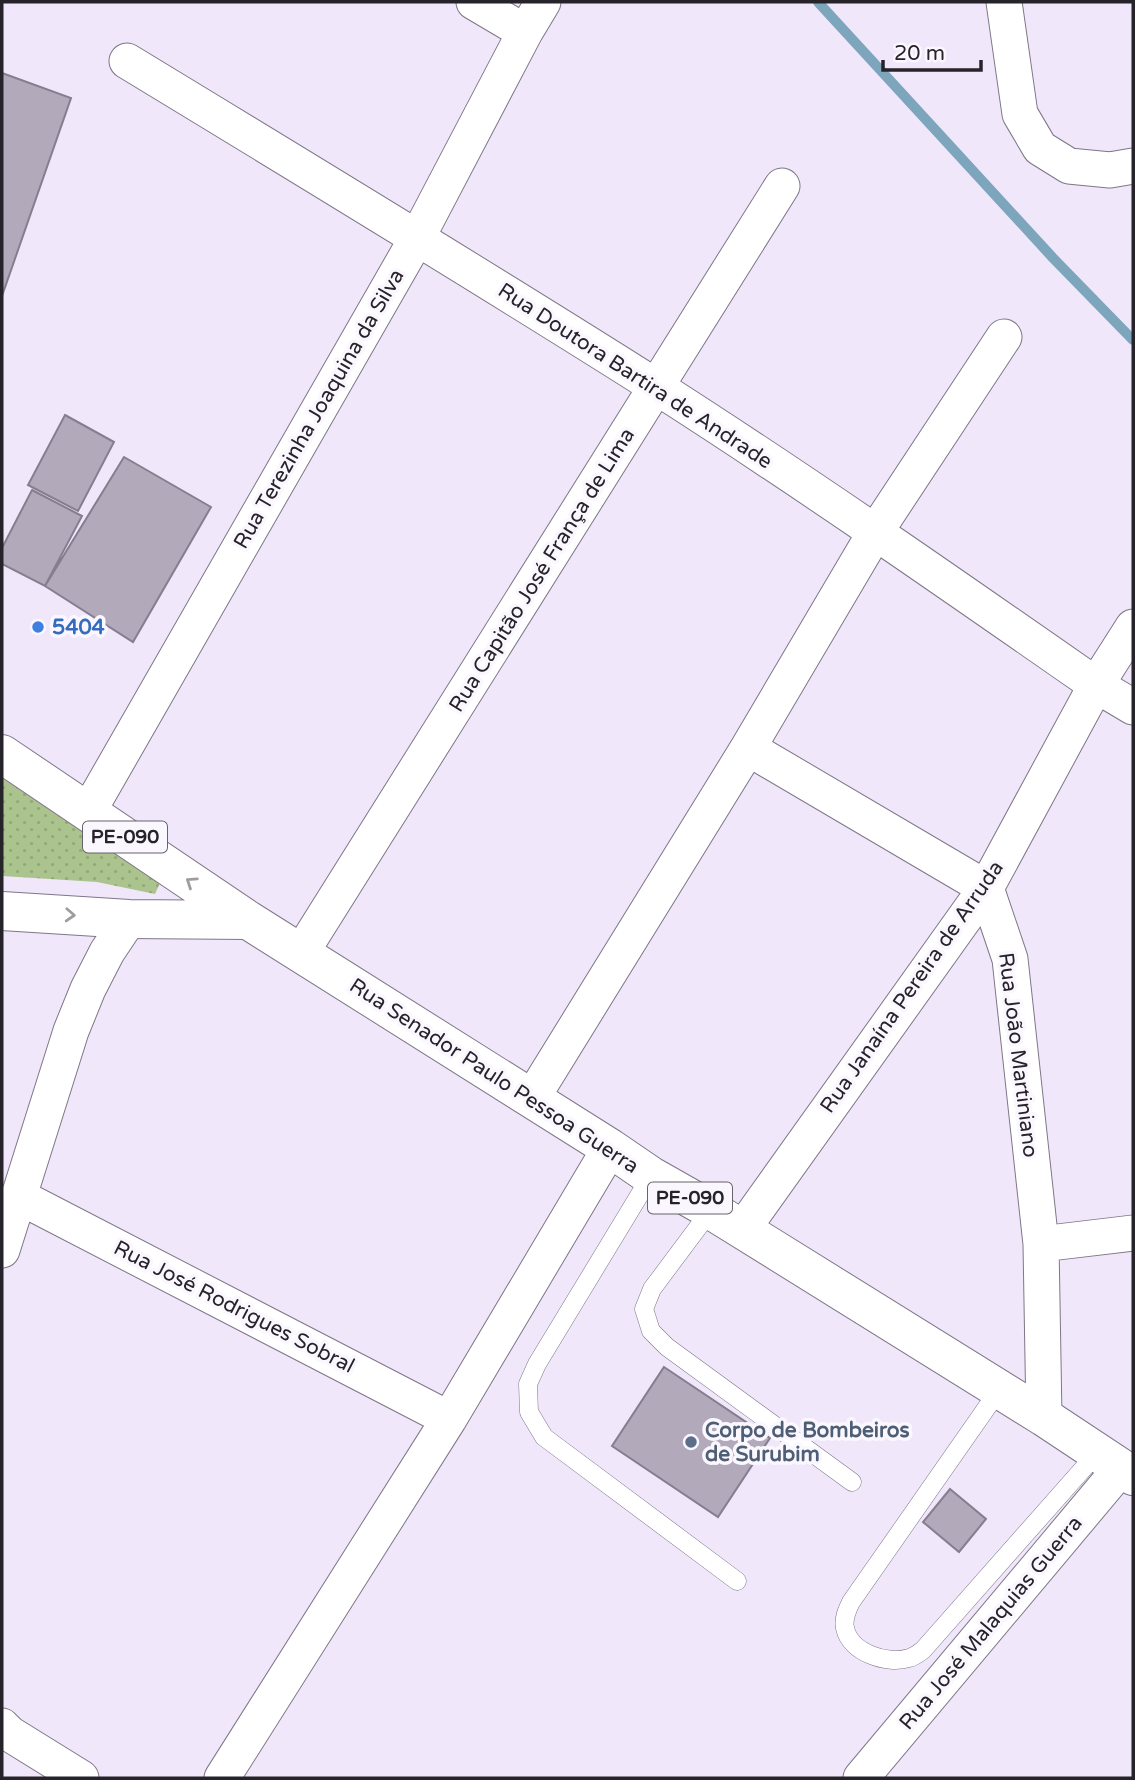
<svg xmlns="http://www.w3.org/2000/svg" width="1135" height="1780" viewBox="0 0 1135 1780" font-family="'Varela Round',sans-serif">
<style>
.grass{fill:url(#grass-dots)}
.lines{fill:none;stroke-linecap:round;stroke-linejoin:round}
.stream{stroke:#7da5bb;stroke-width:10}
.building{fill:#b2a9bb;stroke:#867e8f;stroke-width:2}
.lane-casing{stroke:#7f7687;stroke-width:19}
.street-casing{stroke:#7f7687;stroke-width:37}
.primary-casing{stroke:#7f7687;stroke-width:40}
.lane{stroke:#fff;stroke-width:18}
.street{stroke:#fff;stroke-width:35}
.primary{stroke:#fff;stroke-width:38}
.oneway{stroke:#9e9c9f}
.shop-dot{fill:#3f7fe0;stroke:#fbf7ff;stroke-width:2.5}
.service-dot{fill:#5c6f8a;stroke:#fbf7ff;stroke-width:2.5}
.labels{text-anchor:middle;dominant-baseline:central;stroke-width:7;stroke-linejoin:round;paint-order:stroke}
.shield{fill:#fbf7ff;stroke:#67636a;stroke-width:2}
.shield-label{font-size:19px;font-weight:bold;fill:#27232a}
.street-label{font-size:21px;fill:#27232a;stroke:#fbf7ff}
.shop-label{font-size:21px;font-weight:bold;fill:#366cbe;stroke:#fbf7ff;text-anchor:start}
.service-label{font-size:21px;font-weight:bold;fill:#4e5e75;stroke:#fbf7ff;text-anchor:start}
</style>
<defs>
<pattern id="grass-dots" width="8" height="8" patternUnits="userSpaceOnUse" patternTransform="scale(1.75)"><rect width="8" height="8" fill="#abc48d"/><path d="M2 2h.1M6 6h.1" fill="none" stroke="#93a87a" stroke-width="1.8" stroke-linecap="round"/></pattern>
</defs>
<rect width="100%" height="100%" fill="#f0e7fa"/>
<path class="grass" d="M2,778L160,883L155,894L97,882L2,876Z"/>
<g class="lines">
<path class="stream" d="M818,2L1053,258L1133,340"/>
</g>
<path class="building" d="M2,73L71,98L2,296Z
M65,415L114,442L78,511L28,485Z
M124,457L211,507L133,642L45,586Z
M32,490L82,516L45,586L2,564V548Z
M664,1367L770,1438L718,1517L612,1446Z
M950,1489L986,1519L959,1552L923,1522Z"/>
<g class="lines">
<g class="lane-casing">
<path id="lane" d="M651,1176L537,1364L528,1384L529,1412L544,1437L737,1581
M711,1210L652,1289L644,1309L651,1331L667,1347L852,1482
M999,1390L851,1602C847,1610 843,1619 845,1628C850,1653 888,1665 909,1658C914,1657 919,1653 923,1650L1097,1453"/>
</g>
<g class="street-casing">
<path id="street" d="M474,2L525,32
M1004,2L1020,114L1040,148L1069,166L1110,170L1133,166
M127,61C303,168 480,275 655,386C805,482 951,584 1096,685L1133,707
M748,748L986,888L1010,959L1041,1244L1044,1417
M88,812L417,238L525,32L543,2
M301,953L782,186
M532,1098L748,748L876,531L1004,337
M18,1196L449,1419
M742,1230L986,888L1096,685L1133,627
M1041,1244L1133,1233
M2,1250L71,1031L88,989L107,952L129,919
M2,1726L10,1734L81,1778
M222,1778L449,1419L610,1148
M861,1778L1121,1468"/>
</g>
<g class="primary-casing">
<path id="primary" d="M2,754L248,920L610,1148L651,1176L711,1210L1044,1417L1133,1476
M2,911L129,919L248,920"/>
</g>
<use href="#lane" class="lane"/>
<use href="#street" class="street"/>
<use href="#primary" class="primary"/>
</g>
<defs><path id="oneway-chevron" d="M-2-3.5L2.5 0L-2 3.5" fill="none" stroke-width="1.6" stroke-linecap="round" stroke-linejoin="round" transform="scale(1.75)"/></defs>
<g class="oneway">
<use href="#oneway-chevron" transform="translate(191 882) rotate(-146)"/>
<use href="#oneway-chevron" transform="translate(70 915) rotate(3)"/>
</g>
<circle class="shop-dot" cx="38" cy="627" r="7"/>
<circle class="service-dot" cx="691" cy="1442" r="7"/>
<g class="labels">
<g class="shield">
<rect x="83" y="821.5" width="84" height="31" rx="5"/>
<rect x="648" y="1182.5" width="84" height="31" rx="5"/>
</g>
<g class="shield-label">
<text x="125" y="837">PE-090</text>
<text x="690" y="1198">PE-090</text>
</g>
<g class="street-label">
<text transform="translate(635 376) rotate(33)">Rua Doutora Bartira de Andrade</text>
<text transform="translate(319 409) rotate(-60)">Rua Terezinha Joaquina da Silva</text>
<text transform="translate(542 570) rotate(-58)">Rua Capitão José França de Lima</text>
<text transform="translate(912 987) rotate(-55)">Rua Janaína Pereira de Arruda</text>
<text transform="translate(1018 1055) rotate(83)">Rua João Martiniano</text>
<text transform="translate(494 1076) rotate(33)">Rua Senador Paulo Pessoa Guerra</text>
<text transform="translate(234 1307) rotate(27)">Rua José Rodrigues Sobral</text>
<text transform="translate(991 1623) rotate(-50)">Rua José Malaquias Guerra</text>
</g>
<g class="shop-label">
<text x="52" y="627">5404</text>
</g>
<g class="service-label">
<text x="705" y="1430">Corpo de Bombeiros<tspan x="705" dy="24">de Surubim</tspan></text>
</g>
</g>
<rect width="1135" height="1780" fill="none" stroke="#27232a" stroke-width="7"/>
<path d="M883 60v10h98v-10" fill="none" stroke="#27232a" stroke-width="3.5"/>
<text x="894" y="60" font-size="21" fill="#27232a" stroke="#fbf7ff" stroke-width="5" paint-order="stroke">20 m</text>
</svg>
